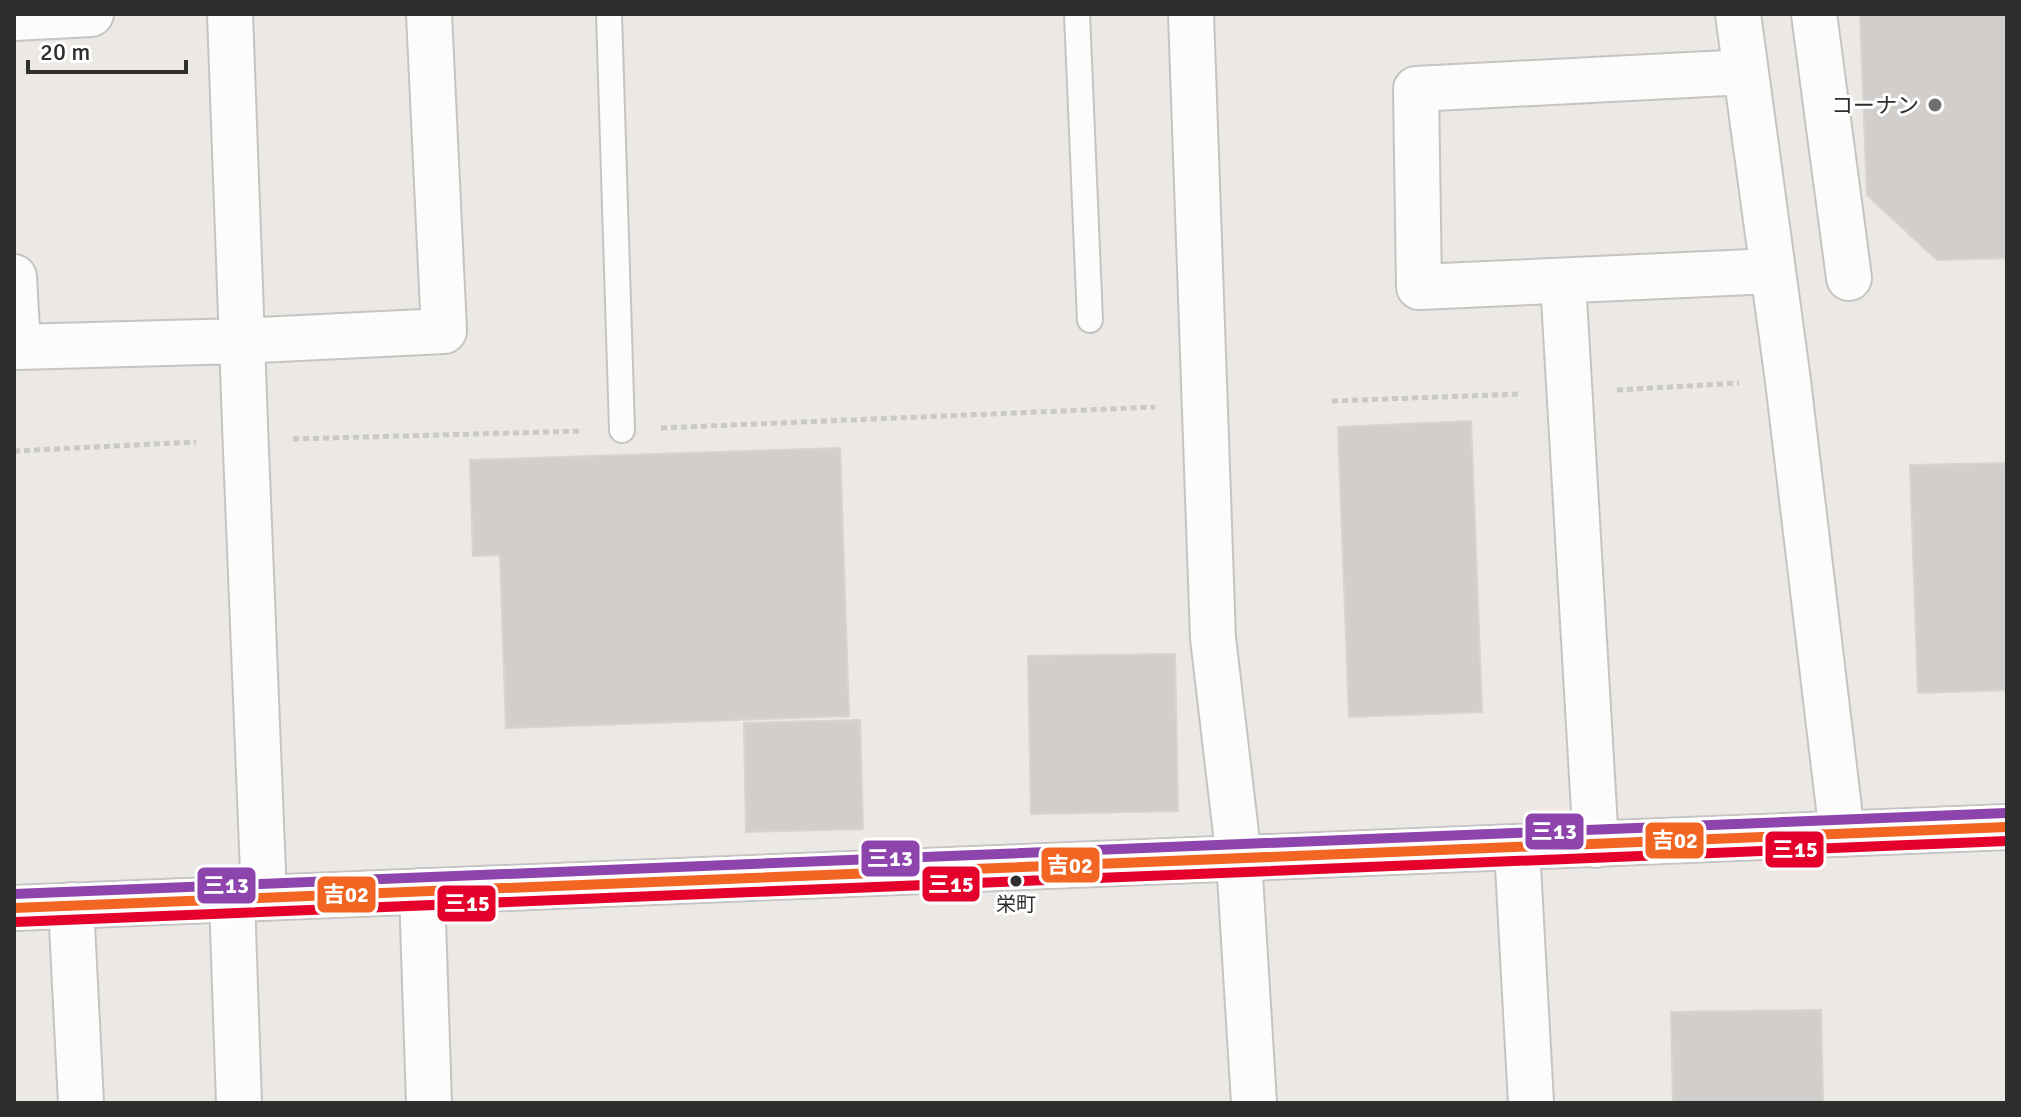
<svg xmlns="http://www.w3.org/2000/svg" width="2021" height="1117" viewBox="0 0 2021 1117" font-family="Signika,'Noto Sans JP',sans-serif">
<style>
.building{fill:#d1cecb;stroke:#d7d4d0;stroke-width:2}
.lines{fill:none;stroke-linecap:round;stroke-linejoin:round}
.lane-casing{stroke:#c5c4c5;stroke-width:28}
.street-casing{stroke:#c5c4c5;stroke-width:48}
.secondary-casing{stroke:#c5c4c5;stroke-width:48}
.path{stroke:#c9c9c8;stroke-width:5;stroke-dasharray:6 4;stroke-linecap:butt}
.lane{stroke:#fcfcfb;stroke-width:24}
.street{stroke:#fcfcfb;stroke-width:44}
.secondary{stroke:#fcfcfb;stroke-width:44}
.bus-1-casing{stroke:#fff;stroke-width:16}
.bus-2-casing{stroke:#fff;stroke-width:16}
.bus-3-casing{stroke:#fff;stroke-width:16}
.bus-1{stroke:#f26522;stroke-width:10}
.bus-2{stroke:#e4002b;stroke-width:10}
.bus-3{stroke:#8e44ad;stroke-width:10}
.poi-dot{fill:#706f6e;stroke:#fff;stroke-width:3}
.bus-dot{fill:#2e2e2e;stroke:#fff;stroke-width:3}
.labels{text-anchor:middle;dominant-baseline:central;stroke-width:6;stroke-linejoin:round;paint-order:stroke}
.bus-label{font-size:20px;fill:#2e2e2e;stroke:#fff}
.poi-label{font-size:22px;fill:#2e2e2e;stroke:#fff;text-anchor:end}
.line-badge{stroke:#fff;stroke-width:3}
.badge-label{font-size:22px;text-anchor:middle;font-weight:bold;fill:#fff}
</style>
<rect width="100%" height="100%" fill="#ece8e4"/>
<path class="building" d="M1860,14H2007V258L1937,260L1867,195Z
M1471,421L1482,712L1349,717L1338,427Z
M840,448L849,716L506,728L500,555L473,556L470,460Z
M2007,463V690L1918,693L1910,465Z
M1175,654L1178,811L1031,814L1028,656Z
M860,720L863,829L746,832L744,723Z
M1821,1010L1823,1103H1673L1671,1012Z"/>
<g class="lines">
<g class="lane-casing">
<path id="lane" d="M609,14L622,430
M1077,14L1090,320"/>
</g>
<g class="street-casing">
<path id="street" d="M230,14C239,309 253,603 264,898
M1191,14L1213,638L1239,859L1254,1103
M1738,14L1788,381L1842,834
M1814,14L1849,278
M14,18L91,14
M1746,72L1416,89L1419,287L1773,271
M14,277L18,347L240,341L444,331L429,14
M1563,281L1596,845
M1517,848L1531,1103
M422,891L429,1103
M232,899L239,1103
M71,905L81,1103"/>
</g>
<g class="secondary-casing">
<path id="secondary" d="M14,908L2007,827"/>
</g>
<path class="path" d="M1617,390L1739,383
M1332,401L1519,394
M661,428L1155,407
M293,439L583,431
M14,451L196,442"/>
<use href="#lane" class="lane"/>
<use href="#street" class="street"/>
<use href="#secondary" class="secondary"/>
<g class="bus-1-casing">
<path id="bus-1" d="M14,908L2007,827"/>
</g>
<g class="bus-2-casing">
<path id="bus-2" d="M15,922L2007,841"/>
</g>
<g class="bus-3-casing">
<path id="bus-3" d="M14,894L2006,813"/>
</g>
<use href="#bus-1" class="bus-1"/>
<use href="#bus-2" class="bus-2"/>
<use href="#bus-3" class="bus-3"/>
</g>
<circle class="poi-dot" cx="1935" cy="105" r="8"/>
<circle class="bus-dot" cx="1016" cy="881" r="7"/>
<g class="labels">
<g class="bus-label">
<text x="1016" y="904">栄町</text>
</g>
<g class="poi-label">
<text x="1919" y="105">コーナン</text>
</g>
</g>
<g class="line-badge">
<rect x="1524" y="812" width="61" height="39" rx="8" fill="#8e44ad"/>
<rect x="1644" y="821" width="61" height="39" rx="8" fill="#f26522"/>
<rect x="1764" y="830" width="61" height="39" rx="8" fill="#e4002b"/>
<rect x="860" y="839" width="61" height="39" rx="8" fill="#8e44ad"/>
<rect x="1040" y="846" width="61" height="38" rx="8" fill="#f26522"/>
<rect x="921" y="865" width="60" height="38" rx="8" fill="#e4002b"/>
<rect x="196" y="866" width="61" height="39" rx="8" fill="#8e44ad"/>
<rect x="316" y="875" width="61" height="39" rx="8" fill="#f26522"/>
<rect x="436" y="884" width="61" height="39" rx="8" fill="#e4002b"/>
</g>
<g class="badge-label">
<text x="1554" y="839">三13</text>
<text x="1675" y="848">吉02</text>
<text x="1795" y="857">三15</text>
<text x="890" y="866">三13</text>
<text x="1070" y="873">吉02</text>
<text x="951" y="892">三15</text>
<text x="226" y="893">三13</text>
<text x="346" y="902">吉02</text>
<text x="467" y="911">三15</text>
</g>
<rect width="2021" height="1117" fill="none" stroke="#2e2e2e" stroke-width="32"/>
<path d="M28 60v12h158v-12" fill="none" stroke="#2e2e2e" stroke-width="4"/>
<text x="40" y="60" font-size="24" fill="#2e2e2e" stroke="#ffffff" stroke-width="6" paint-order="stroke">20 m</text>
</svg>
